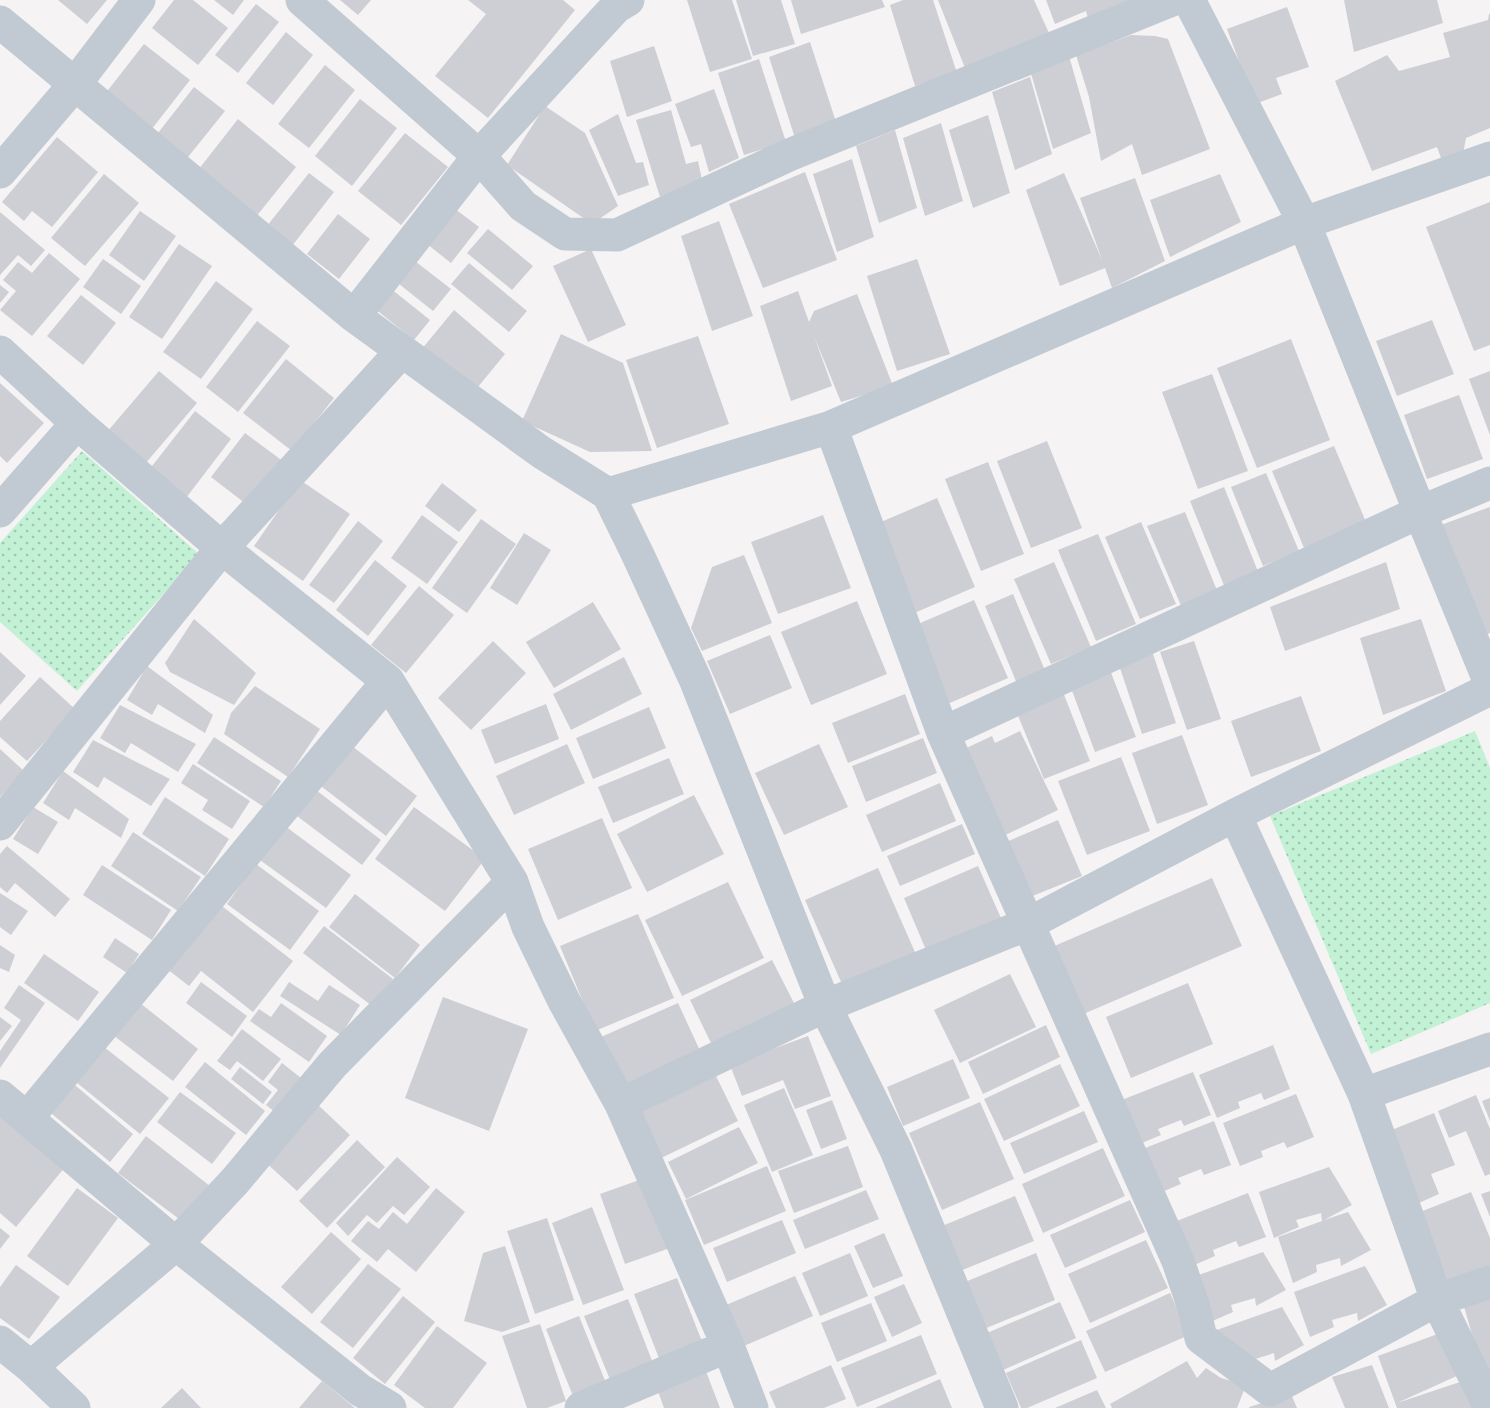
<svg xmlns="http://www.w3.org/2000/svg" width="1490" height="1408" viewBox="0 0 1490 1408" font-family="Roboto,sans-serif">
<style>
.park{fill:url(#park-dots)}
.building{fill:#cdcfd5}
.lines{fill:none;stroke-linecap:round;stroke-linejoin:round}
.street{stroke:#c1cad2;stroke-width:33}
</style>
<defs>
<pattern id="park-dots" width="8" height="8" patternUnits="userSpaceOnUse" patternTransform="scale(1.5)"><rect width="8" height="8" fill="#c3f1d5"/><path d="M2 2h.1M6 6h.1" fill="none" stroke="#a0c6b0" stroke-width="1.8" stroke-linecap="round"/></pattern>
</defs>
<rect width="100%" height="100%" fill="#f5f3f3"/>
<path class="park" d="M82,451L199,554L77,691L0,622V543Z
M1475,731L1490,768V1003L1371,1054L1270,816Z"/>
<path class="building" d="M58,0H107L87,24Z
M174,0H193L228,28L198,65L152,28Z
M214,0H244L233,15Z
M340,0H371L358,15Z
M468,0H563L575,10L488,118L435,76L486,14Z
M687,0H732L752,59L710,72Z
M736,0H781L795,44L753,56Z
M791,0H882L885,7L801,34Z
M903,0H933L957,73L915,86L890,5Z
M938,0H1034L1049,33L965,68Z
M1046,0H1141L1089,22L1086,11L1055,24Z
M1344,0H1437L1443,23L1354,52Z
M256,4L279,22L238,73L215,55Z
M1287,7L1309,67L1276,78L1282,94L1255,104L1227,29Z
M1489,14H1490V128L1466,138L1463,154L1442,161L1437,147L1372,171L1335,81L1387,55L1399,71L1450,57L1443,33L1488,20Z
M286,32L313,55L273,105L246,83Z
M1131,35L1155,36L1168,39L1210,149L1142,175L1132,144L1101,161L1089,97L1076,55Z
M810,42L837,125L795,138L769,57Z
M144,44L190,80L151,130L105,94Z
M654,46L672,101L627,117L610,61Z
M1069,56L1091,133L1053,149L1030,70Z
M759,59L786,142L744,155L718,73Z
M325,65L355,90L309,148L278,124Z
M1030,77L1052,154L1015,170L992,92Z
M194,87L225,111L184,162L154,138Z
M714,89L739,158L709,172L701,144L691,147L675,104Z
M360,99L397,128L352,186L315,156Z
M545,106L585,133L618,206L592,224L507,165Z
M671,110L686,164L698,161L702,180L660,197L636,120Z
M618,114L636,163L643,162L649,185L618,196L589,130Z
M988,115L1010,193L973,208L949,130Z
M238,119L296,167L255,218L195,174Z
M941,123L963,201L925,216L903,138Z
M895,130L917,208L879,223L856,146Z
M405,133L448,167L401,225L358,191Z
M57,137L98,172L52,227L32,211L24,221L2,202Z
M852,159L874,237L837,252L813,174Z
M805,172L837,260L763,288L729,204Z
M309,173L334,192L292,246L267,226Z
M1064,173L1102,260L1080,198L1135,178L1165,261L1112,288L1105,268L1060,286L1026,190Z
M104,174L139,203L85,266L51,238Z
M1220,174L1241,222L1170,257L1150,200Z
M1490,202V345L1474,351L1426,227Z
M455,209L479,227L451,263L427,244Z
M140,211L176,236L144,281L109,255Z
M0,212L45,250L31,266L18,255L0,275Z
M338,214L370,239L339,279L307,254Z
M719,221L753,316L712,331L681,236Z
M488,229L533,266L512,290L467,253Z
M179,244L212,266L162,339L129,317Z
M591,249L626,325L588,342L553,266Z
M49,253L80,279L32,336L0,310L16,291L3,280L18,262L32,273Z
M411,258L451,289L433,311L394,280Z
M103,259L141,286L121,314L83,287Z
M917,259L950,354L897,371L867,276Z
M469,263L527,311L509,332L451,284Z
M216,281L253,309L201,379L163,352Z
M0,285L9,292L0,303Z
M390,288L430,320L414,340L374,308Z
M798,291L809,322L814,311L857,294L893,386L841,402L814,336L832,386L791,401L760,306Z
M81,295L116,323L83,365L47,336Z
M454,310L505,354L473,393L421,350Z
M1432,320L1454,374L1397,396L1376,341Z
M257,321L290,346L238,412L206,387Z
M561,334L623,363L652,451L590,452L522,421Z
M698,336L729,424L657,448L626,360Z
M1291,339L1330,440L1257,468L1217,368Z
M286,359L334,398L292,451L243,413Z
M159,371L197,403L145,464L107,432Z
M1490,371V435L1469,379Z
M1212,374L1248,471L1198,489L1162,392Z
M0,383L44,423L7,463L0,456Z
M1459,395L1483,459L1427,479L1404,415Z
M195,411L231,439L186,498L149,470Z
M245,433L284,462L250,507L211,477Z
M1047,441L1082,528L1031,548L997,461Z
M1334,446L1366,522L1304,548L1272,471Z
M988,462L1024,554L981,571L945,479Z
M1266,473L1299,551L1263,566L1231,487Z
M300,480L350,514L303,581L254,546Z
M442,483L477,510L459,532L425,506Z
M1224,487L1259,574L1225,588L1190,501Z
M937,498L975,587L912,614L874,525Z
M1490,507V633L1480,637L1438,526Z
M1185,512L1218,593L1182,608L1147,526Z
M422,515L458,542L427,584L391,558Z
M823,515L851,588L778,614L751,542Z
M481,519L516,544L467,613L432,588Z
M358,521L383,541L334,603L309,585Z
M1141,522L1176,604L1140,619L1105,537Z
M524,533L551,550L517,605L490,588Z
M1098,534L1136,624L1096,641L1058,550Z
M744,555L772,623L702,651L691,628L712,567Z
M375,560L407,586L368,636L336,610Z
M1054,562L1091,647L1051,664L1014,579Z
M1386,562L1400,609L1285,651L1270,607Z
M419,586L454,615L406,673L371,645Z
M1013,594L1049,680L1020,691L985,606Z
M974,600L1008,678L945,705L911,627Z
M857,601L887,674L811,705L781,632Z
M593,602L621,649L554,688L526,642Z
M194,619L256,673L234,705L170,672L165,663Z
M1421,619L1446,691L1383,715L1360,638Z
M770,635L792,688L730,714L707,661Z
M493,641L526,673L471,730L438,698Z
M1194,641L1221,719L1187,730L1160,652Z
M1150,645L1176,723L1142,734L1116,656Z
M0,652L26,676L0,705Z
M624,657L642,694L571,730L553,694Z
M1108,665L1136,737L1095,752L1068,680Z
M147,666L213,715L205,733L158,704L152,715L127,700Z
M40,677L75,709L27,761L0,737V721Z
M255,686L320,729L288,777L224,734L231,713Z
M1061,687L1090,761L1044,779L1014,706Z
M905,694L920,734L848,763L832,723Z
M1301,696L1321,751L1251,777L1231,721Z
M546,704L559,739L495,764L481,730Z
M120,705L196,744L178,772L131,743L125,753L100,738Z
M649,707L666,748L593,779L576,738Z
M1020,731L1058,810L1001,837L960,751L992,736L995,743Z
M1182,735L1208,805L1157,824L1132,753Z
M214,737L281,781L264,807L197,763Z
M923,738L937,773L866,802L852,766Z
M93,740L170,779L151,806L104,777L98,788L73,772Z
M348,743L417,796L386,836L317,783Z
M567,744L585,783L514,815L496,776Z
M819,744L848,807L784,835L755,773Z
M0,749L24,771L0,797Z
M1121,757L1150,831L1087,855L1058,781Z
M669,758L684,794L613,823L598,787Z
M193,764L250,801L232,829L202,810L208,800L181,783Z
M63,771L129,819L121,838L75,808L69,820L43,803Z
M940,783L956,821L882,852L866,815Z
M312,787L381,840L362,865L293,813Z
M694,795L724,854L647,892L617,834Z
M165,797L229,839L205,876L142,834Z
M33,807L58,822L38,854L13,839Z
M414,807L485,859L445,911L375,859Z
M602,818L632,888L558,920L528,849Z
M1058,820L1082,876L1030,897L1006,842Z
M962,824L975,854L900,886L887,856Z
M285,826L351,875L326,908L260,860Z
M133,832L201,877L178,911L111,866Z
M7,846L70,899L55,917L15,883L7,893L0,887V854Z
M256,864L319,911L290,950L227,904Z
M102,865L171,910L152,940L83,895Z
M978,866L1004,925L929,957L904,898Z
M878,868L918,959L845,991L805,900Z
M1212,878L1242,946L1081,1015L1052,947Z
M728,882L764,958L682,996L645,920Z
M0,893L28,911L11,935L0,927Z
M355,894L420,945L395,978L329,927Z
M218,903L293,961L253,1012L201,971L189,986L167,969Z
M638,914L674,998L595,1031L560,946Z
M324,926L393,979L372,1006L303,953Z
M115,938L139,954L127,973L103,957Z
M0,945L15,955L9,972L0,968Z
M44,954L99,992L78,1021L24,983Z
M772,960L795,1005L712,1045L690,1000Z
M1010,974L1036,1027L960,1063L934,1010Z
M201,982L247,1016L232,1037L186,1003Z
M289,982L318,1001L329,985L360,1005L341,1035L280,996Z
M1188,983L1213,1044L1131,1078L1106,1017Z
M19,985L45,1003L0,1068V1051L21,1020L4,1008Z
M443,997L528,1029L489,1131L405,1098Z
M135,999L198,1049L173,1081L109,1032Z
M281,1003L327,1036L309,1062L250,1021L259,1009L271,1017Z
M678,1003L702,1055L625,1090L601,1037Z
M0,1017L12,1026L0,1041Z
M1046,1025L1060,1057L983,1094L968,1062Z
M242,1029L281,1059L263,1081L237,1061L230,1070L217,1061Z
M808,1036L831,1096L795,1109L783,1080L742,1096L730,1065Z
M1273,1045L1290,1089L1264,1100L1261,1093L1238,1102L1240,1108L1217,1118L1199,1075Z
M104,1047L169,1098L140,1134L76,1082Z
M953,1059L970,1098L903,1126L887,1087Z
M205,1062L265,1111L246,1135L185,1087Z
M282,1063L301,1078L275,1112L266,1105L278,1090L268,1082Z
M1060,1064L1080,1106L1004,1141L984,1099Z
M240,1067L272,1092L263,1104L231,1079Z
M1193,1072L1211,1115L1184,1126L1181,1120L1158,1129L1161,1135L1137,1145L1119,1101Z
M716,1076L738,1121L659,1159L637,1113Z
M70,1081L133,1134L110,1162L46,1109Z
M784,1088L813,1155L772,1172L744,1105Z
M180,1092L236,1133L212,1164L157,1122Z
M1296,1094L1314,1137L1287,1148L1284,1142L1261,1151L1263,1157L1240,1166L1223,1123Z
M1476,1095L1490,1129V1174L1485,1176L1466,1131L1449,1138L1438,1111Z
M1490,1098V1121L1482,1101Z
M832,1100L847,1139L821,1149L806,1110Z
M980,1102L1014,1179L942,1210L909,1133Z
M316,1103L350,1135L297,1191L263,1160Z
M1084,1111L1098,1142L1024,1174L1010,1143Z
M1434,1113L1455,1165L1431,1174L1439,1194L1419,1203L1389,1131Z
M0,1114L65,1167L16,1227L0,1213Z
M1214,1121L1231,1165L1204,1175L1201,1169L1178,1178L1181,1184L1157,1194L1140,1150Z
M739,1127L758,1163L686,1199L668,1162Z
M146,1136L210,1186L183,1222L118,1173Z
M357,1140L385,1167L327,1228L299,1201Z
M848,1146L863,1187L794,1213L778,1171Z
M1103,1148L1125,1196L1043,1233L1022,1184Z
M397,1157L430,1187L404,1215L393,1206L377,1223L367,1215L348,1236L336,1223Z
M767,1166L786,1211L704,1245L685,1200Z
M1329,1167L1352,1205L1324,1220L1348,1212L1371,1250L1341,1266L1340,1258L1316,1265L1317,1272L1293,1283L1278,1237L1322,1221L1321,1213L1296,1220L1299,1227L1274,1238L1259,1192Z
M645,1178L670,1248L625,1264L600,1194Z
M77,1188L118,1218L68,1286L27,1256Z
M436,1188L465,1212L416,1272L388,1249L377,1262L351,1241L368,1221L379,1229L393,1212L407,1224Z
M866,1190L879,1219L805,1249L793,1220Z
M1490,1191V1217L1481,1194Z
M1471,1192L1490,1238V1270L1450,1286L1420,1212Z
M1248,1193L1266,1237L1239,1247L1236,1241L1213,1250L1215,1256L1192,1266L1174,1222Z
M1015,1196L1034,1241L960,1271L942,1226Z
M1130,1200L1145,1232L1065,1268L1050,1235Z
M592,1207L624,1290L583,1305L552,1223Z
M547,1218L574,1300L535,1314L507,1231Z
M782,1220L796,1253L727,1282L713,1248Z
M0,1228L10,1236L0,1249Z
M331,1232L361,1259L312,1314L281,1287Z
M884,1233L903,1276L873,1288L854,1246Z
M1146,1240L1168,1288L1090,1323L1068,1274Z
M505,1246L530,1322L502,1332L464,1321L483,1253Z
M1263,1252L1286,1290L1256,1306L1255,1298L1231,1305L1233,1312L1208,1323L1193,1277Z
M850,1253L868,1296L820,1316L802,1273Z
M1036,1253L1055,1300L984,1329L965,1282Z
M368,1264L401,1289L353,1348L320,1322Z
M16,1265L60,1297L29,1339L0,1318V1287Z
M1365,1266L1387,1305L1358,1321L1357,1313L1332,1320L1334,1327L1310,1337L1294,1292Z
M795,1276L813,1316L744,1346L726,1305Z
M677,1278L705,1349L662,1366L634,1294Z
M904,1284L922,1323L892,1337L874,1297Z
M1170,1293L1189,1335L1105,1372L1086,1331Z
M1490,1295V1394H1489L1463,1303Z
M403,1296L435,1322L385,1384L353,1358Z
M628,1299L656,1371L613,1387L584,1316Z
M1060,1302L1076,1338L1003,1370L987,1333Z
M871,1303L887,1341L837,1362L821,1323Z
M1282,1307L1304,1345L1275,1361L1274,1353L1249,1361L1211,1332Z
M579,1316L608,1388L575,1401L546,1329Z
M540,1324L566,1401L547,1408H527L502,1336Z
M437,1326L487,1363L453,1408H425L394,1385Z
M1443,1332L1459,1375L1397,1403L1463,1381L1475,1408H1397L1378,1356Z
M921,1335L937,1374L857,1407L841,1368Z
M1081,1340L1097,1378L1027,1408H1021L1006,1373Z
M1187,1361L1197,1378L1206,1368L1221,1378L1246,1385L1237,1408H1112L1110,1404Z
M831,1365L846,1399L824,1408H776L769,1392Z
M1372,1365L1389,1408H1345L1332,1377Z
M704,1366L720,1408H664L655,1383Z
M940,1379L952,1408H875Z
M322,1381L355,1408H299Z
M182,1388L201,1408H161Z
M1097,1390L1106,1408H1055Z
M1291,1394L1297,1408H1249V1407Z"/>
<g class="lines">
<path class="street" d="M302,0L479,156L523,206L565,234L617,235L789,155L1172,0
M1189,0L1304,223L1420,512L1490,683
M0,22L354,316L541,452L608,494L637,553L695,679L825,1006L896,1150L1002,1408
M0,172L75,84L139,0
M354,316L479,156L616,7L628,0
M0,352L77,423L222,548L388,681L512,882L528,927L564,1001L621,1104L728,1346L752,1408
M831,427L943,733L1178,1261L1194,1308L1201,1338L1270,1390L1437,1300L1490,1282
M608,494L831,427L1304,223L1490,158
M0,511L77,423
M943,733L1420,512L1490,483
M0,824L222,548L402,351
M1364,1094L1490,1049
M0,1096L176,1244L360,1390L390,1408
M621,1104L825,1006L1028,924L1235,815
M27,1118L388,681
M0,1342L31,1367L74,1408
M31,1367L176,1244L235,1181L332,1065L512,882
M581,1408L728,1346
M1490,1408L1437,1300L1364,1094L1235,815L1490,689"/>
</g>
</svg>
